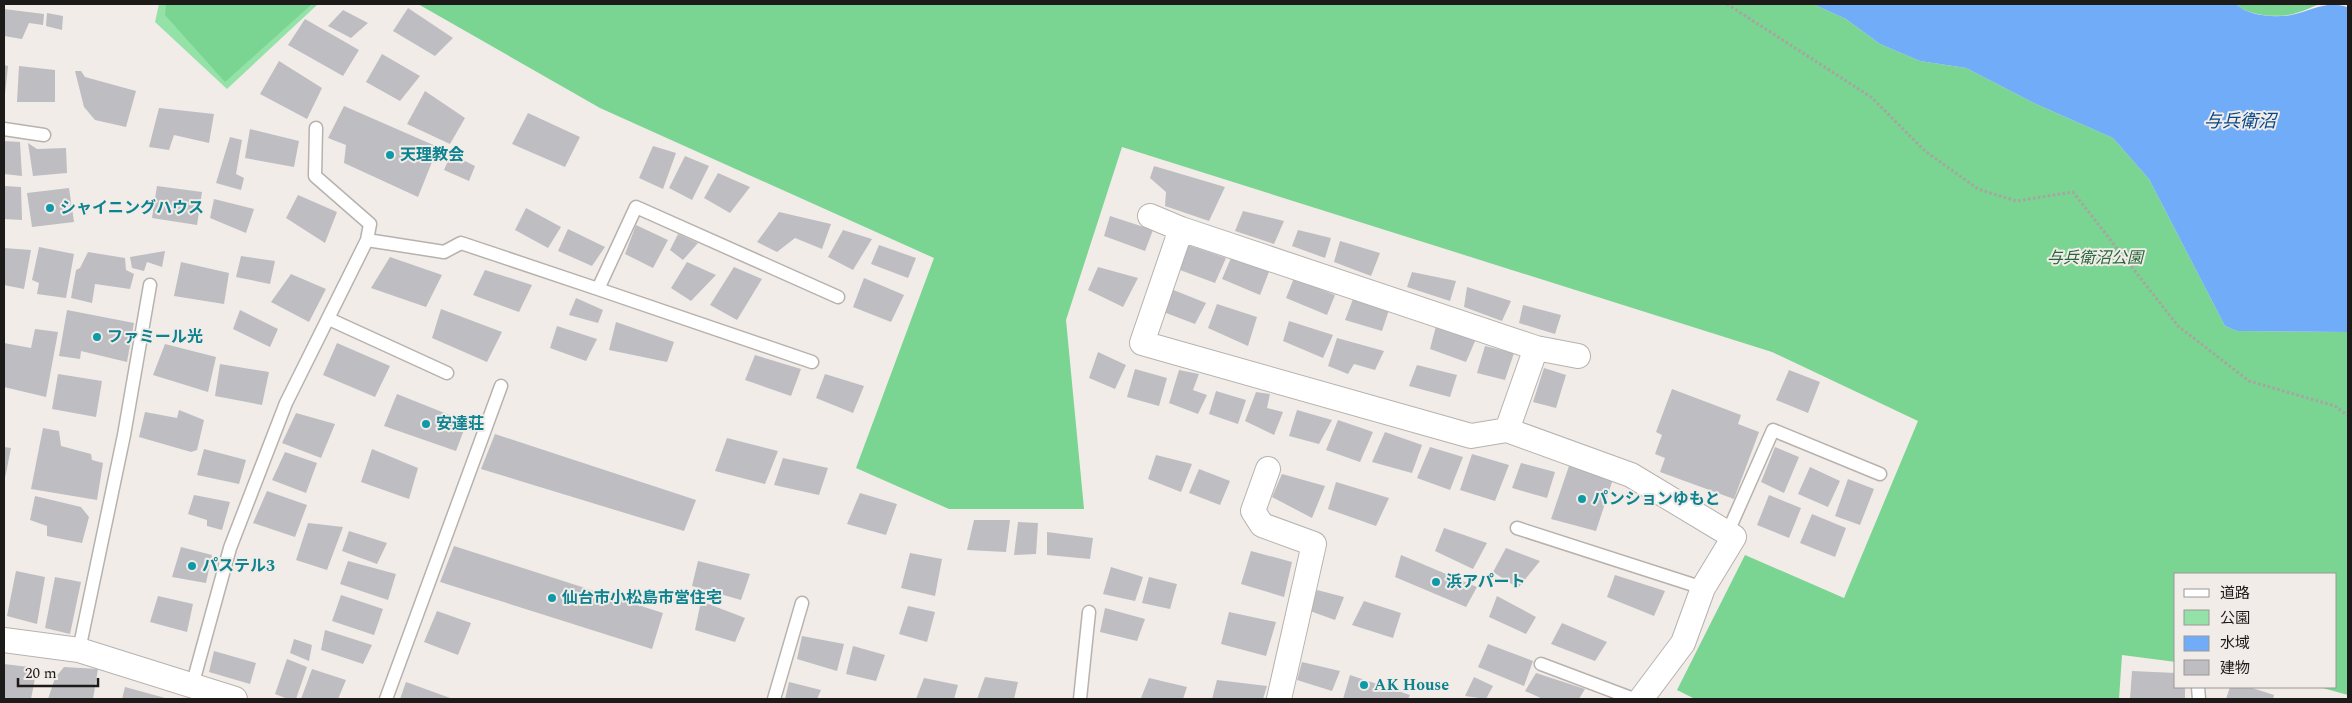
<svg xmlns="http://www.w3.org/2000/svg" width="2352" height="703" viewBox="0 0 2352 703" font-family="Spectral,'Noto Sans JP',serif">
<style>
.green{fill:#94e2a7}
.forest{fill:#7ad492}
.water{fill:#70acf8}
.building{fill:#bebdc2}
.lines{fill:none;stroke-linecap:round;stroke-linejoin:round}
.service-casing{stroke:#b7b2ae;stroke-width:15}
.minor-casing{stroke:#b7b2ae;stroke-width:26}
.path{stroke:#a8a4a1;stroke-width:3;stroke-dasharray:2.5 2.5;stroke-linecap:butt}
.service{stroke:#fff;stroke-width:12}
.minor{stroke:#fff;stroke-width:24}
.culture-dot{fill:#0f9aa8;stroke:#f1ece8;stroke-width:2}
.labels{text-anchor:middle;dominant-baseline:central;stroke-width:4;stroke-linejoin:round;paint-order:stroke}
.culture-label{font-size:16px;font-weight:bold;fill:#0d838f;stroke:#f1ece8;text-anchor:start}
.park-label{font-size:16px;font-style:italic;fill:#27663b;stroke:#f1ece8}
.water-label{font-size:18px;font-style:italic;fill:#054789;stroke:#f1ece8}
</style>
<rect width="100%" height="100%" fill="#f1ece8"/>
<path class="green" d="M159,4H318L227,89L155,22Z"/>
<path class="forest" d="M166,4H312L225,82L165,15Z
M418,4H1813L1846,19L1880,44L1920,61L1966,68L2036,104L2113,138L2149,179L2225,326L2237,331L2348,332V695L2319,687H2336V574H2176V662L2122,655L2119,699H1695L1677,690L1745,555L1844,598L1918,421L1772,352L1122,147L1066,320L1084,509H949L856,468L934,258L600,108Z
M2236,4H2320C2311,7 2302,12 2293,14C2277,18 2248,16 2236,4Z"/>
<path class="water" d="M1813,4H2236C2248,16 2275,18 2291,15C2311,11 2326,0 2347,7L2348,332L2237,331L2225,326L2149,179L2113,138L2036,104L1966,68L1920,61L1880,44L1846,19Z"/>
<path class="building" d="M408,8L453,38L435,56L393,31Z
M4,9L44,14L43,25L29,23L22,39L4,36Z
M343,10L368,23L351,38L328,26Z
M47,13L63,16L62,30L46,26Z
M305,19L359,50L343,76L288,45Z
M382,54L420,76L400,101L366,82Z
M279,61L322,88L307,119L260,94Z
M4,65L8,66L5,94H4Z
M19,66L55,70V102H17Z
M75,71H81L85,77L136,91L126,127L95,120L84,107Z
M425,91L465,118L450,144L407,124Z
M344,106L438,147L418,197L344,163L346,145L328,138Z
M159,108L214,114L209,143L174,135L169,150L149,147Z
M528,113L580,137L565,167L512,144Z
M250,129L299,141L294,167L245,158Z
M230,137L242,140L236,174L244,178L241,190L216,183Z
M4,141L20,142L22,176L4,174Z
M28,143L37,149L66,148L67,173L33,176Z
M653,146L676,153L663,189L639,178Z
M451,154L475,166L469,181L444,170Z
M685,156L709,166L692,200L669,188Z
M1154,166L1225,187L1209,221L1165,206L1166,192L1150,178Z
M718,173L750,187L730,213L704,198Z
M4,186L21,187L22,220L4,219Z
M157,186L202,192L197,225L152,218Z
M69,188L74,222L32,227L27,193Z
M298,195L337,212L325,243L286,218Z
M214,199L254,209L246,233L210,218Z
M526,208L561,227L548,248L515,230Z
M1243,211L1284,221L1274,244L1235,231Z
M779,212L831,224L822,249L795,238L777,252L757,242Z
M1110,216L1153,230L1145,251L1104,236Z
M636,225L668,240L653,268L625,254Z
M568,229L605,247L592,266L558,251Z
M843,230L872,239L853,270L828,257Z
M1298,230L1331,238L1325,258L1292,246Z
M678,234L698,243L683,260L670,250Z
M1340,241L1380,253L1371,276L1334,262Z
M879,245L916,258L908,278L871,264Z
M1188,245L1226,258L1215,283L1180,270Z
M39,247L74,254L66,298L37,294L39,283L32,280Z
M4,248L31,250L24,289L4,285Z
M165,251L162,267L147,262L144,271L132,268L130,257Z
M88,252L125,258L126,270L134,274L130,289L95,284L92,303L71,298L76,270L80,268Z
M241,256L275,261L270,284L236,277Z
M390,257L442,275L426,307L371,288Z
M1231,258L1269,272L1260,295L1222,279Z
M181,262L229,273L224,304L174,296Z
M687,262L716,275L691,301L671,288Z
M734,267L762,279L737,320L710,305Z
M1098,267L1138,278L1123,307L1088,290Z
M485,270L532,285L519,312L473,295Z
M1412,272L1456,281L1450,301L1407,287Z
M291,274L326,289L309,322L271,302Z
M864,278L904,295L891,322L853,307Z
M1294,278L1335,295L1327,315L1286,298Z
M1467,287L1511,301L1502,321L1464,307Z
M1171,289L1206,303L1195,324L1161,311Z
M576,298L603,310L598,323L569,315Z
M1353,299L1389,310L1382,331L1345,320Z
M1217,304L1257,317L1248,346L1208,328Z
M1523,305L1561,315L1555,334L1519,323Z
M441,309L502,332L487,362L432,338Z
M67,310L134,323L127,362L81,351L80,359L59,356Z
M240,310L278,329L270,347L233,329Z
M1289,321L1333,335L1323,358L1283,341Z
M616,322L674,342L667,362L609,350Z
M557,326L597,339L586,361L550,348Z
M1436,326L1476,339L1466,362L1430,349Z
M35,329L58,332L46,397L4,387V343L31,348Z
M1337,338L1384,351L1375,370L1354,364L1348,374L1328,366Z
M337,343L390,366L375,397L323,375Z
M165,344L216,357L208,392L153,375Z
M1485,346L1514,353L1505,380L1477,373Z
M1098,352L1126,365L1115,389L1089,378Z
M755,355L801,369L791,396L745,380Z
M220,364L269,372L262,405L215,396Z
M1417,365L1457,375L1450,397L1409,386Z
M1544,368L1566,375L1556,408L1533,402Z
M1135,369L1167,378L1159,406L1127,397Z
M1179,370L1199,374L1193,390L1207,395L1198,414L1169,403Z
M1789,370L1820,382L1808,413L1776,400Z
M58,374L102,381L96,417L52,409Z
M825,374L864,386L853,413L816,398Z
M1672,389L1741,415L1738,424L1759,432L1734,499L1660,472L1665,458L1655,454L1662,435L1656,432Z
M1216,391L1246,400L1238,424L1209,414Z
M1256,392L1270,394L1267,408L1283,412L1274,435L1245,421Z
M397,394L467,422L456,451L384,426Z
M179,410L204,420L197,450L191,452L139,437L145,412L177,418Z
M1297,410L1332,420L1319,444L1289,436Z
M296,413L335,424L321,458L282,443Z
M1338,420L1373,432L1360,462L1326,450Z
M43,428L59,431L61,446L91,454L92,460L103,463L97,500L31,489Z
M1385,432L1422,445L1412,473L1372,462Z
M495,434L696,500L684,531L481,469Z
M727,438L778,451L765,484L715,471Z
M4,447L11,448L5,478H4Z
M1430,447L1463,457L1450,490L1417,478Z
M1775,447L1799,457L1784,493L1761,482Z
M204,449L246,460L239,484L197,475Z
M372,449L418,468L409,499L361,482Z
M285,452L317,463L306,493L272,480Z
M1472,454L1509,465L1495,501L1460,490Z
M1156,455L1192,464L1181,492L1148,479Z
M783,458L828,468L819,495L774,485Z
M1521,463L1555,472L1547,498L1512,488Z
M1570,463L1613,479L1596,531L1551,519Z
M1810,467L1840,481L1828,507L1798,494Z
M1199,469L1230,481L1220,505L1189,493Z
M1282,474L1325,486L1312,518L1272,497Z
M1848,479L1874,489L1860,525L1835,516Z
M1336,482L1389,498L1376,526L1328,509Z
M267,491L307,505L295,537L253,523Z
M860,493L897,504L886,535L847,524Z
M194,495L230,502L222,530L207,526V520L188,514Z
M1769,495L1801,508L1789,538L1757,525Z
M35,496L81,507L89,517L82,543L47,536V526L30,520Z
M1812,514L1846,528L1835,557L1800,543Z
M974,520H1010L1006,552L967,550Z
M1018,522L1038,523L1036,554L1014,555Z
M308,523L343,527L327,570L296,560Z
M1444,528L1487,543L1473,569L1435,551Z
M349,531L387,543L377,564L342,551Z
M1047,532L1093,538L1090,559L1047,555Z
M454,546L663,613L652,649L440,582Z
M181,547L212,555L206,583L172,577Z
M1506,548L1540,561L1518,588L1493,572Z
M1251,551L1292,562L1284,597L1241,584Z
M910,553L942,559L935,596L901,588Z
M1401,555L1477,587L1466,607L1395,577Z
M348,561L396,574L388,600L340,584Z
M698,561L750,574L741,600L692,586Z
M1111,567L1143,577L1135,601L1103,594Z
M16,571L45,577L37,624L7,616Z
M1615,575L1665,591L1654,616L1607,597Z
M55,577L81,582L70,634L45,628Z
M1149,577L1177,584L1170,609L1142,603Z
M1317,590L1344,597L1335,620L1310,611Z
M341,595L383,609L374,635L332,621Z
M158,596L193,604L187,632L150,622Z
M1497,596L1536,617L1526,634L1489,617Z
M701,601L745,618L735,642L695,630Z
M1364,601L1401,613L1393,638L1352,625Z
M908,606L935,612L927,642L899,634Z
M1105,608L1145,619L1137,641L1100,632Z
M437,611L471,623L458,655L424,642Z
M1229,612L1276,622L1266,656L1221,644Z
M1562,623L1607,642L1595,661L1551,644Z
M325,630L372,645L363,664L321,650Z
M802,636L844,644L837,671L797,659Z
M294,639L312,645L309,661L290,653Z
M1488,644L1533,661L1524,686L1478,667Z
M853,646L885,655L876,681L846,674Z
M214,651L256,663L250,684L209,672Z
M287,659L307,667L296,699H288L275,694Z
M1302,662L1340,671L1332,691L1297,680Z
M4,664L37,668L31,699H4Z
M64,667L98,669L93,699H48L55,678Z
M312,669L346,680L338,699H301Z
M2132,671L2176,673V687H2185V699H2130Z
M1536,673L1585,689L1579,699H1543L1525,691Z
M1350,675L1410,695L1408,699H1343Z
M985,677L1018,682L1014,699H977Z
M1474,677L1493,686L1486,699L1465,696Z
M924,678L958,685L954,699H916Z
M1149,678L1187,687L1183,699L1141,698Z
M1217,680L1267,686L1263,699H1212Z
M406,682L453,699H400Z
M789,682L821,690L817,699H785Z
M125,687L169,699H122Z
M2230,687H2249L2274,695L2273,699H2226Z"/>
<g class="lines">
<g class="service-casing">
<path id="service" d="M4,129L44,135
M367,240L444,252L461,243L598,289L636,207L838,297
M598,289L812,362
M329,319L447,373
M1517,528L1703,588
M1727,534L1773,430L1880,474
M79,650L124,435L150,285
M1541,664L1634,699
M192,686L230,548L286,403L367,240L370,224L315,176L316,128
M2198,687L2199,699
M386,699L501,386
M774,699L802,603
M1080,699L1089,612"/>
</g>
<g class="minor-casing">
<path id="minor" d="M1150,216L1181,229
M1536,348L1578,356
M1507,430L1536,348L1181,229L1142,343L1471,436L1507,430L1631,475L1734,537L1703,588L1683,643L1641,699
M1268,469L1253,511L1262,525L1314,544L1279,699
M4,640L79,650L235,699"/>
</g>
<path class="path" d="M1727,4L1871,97L1925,151L1978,189L2016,201L2073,192L2178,326L2249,381L2335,406L2348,416"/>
<use href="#service" class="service"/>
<use href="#minor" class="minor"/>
</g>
<g class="culture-dot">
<circle cx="390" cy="155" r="5"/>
<circle cx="50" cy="208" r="5"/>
<circle cx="97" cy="337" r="5"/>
<circle cx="426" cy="424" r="5"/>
<circle cx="1582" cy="499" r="5"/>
<circle cx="192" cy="566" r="5"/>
<circle cx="1436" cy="582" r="5"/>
<circle cx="552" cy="598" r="5"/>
<circle cx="1364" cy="685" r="5"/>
</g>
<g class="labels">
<g class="culture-label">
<text x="400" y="155">天理教会</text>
<text x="60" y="208">シャイニングハウス</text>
<text x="107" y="337">ファミール光</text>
<text x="436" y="424">安達荘</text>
<text x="1592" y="499">パンションゆもと</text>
<text x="202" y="566">パステル3</text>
<text x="1446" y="582">浜アパート</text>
<text x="562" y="598">仙台市小松島市営住宅</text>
<text x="1374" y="685">AK House</text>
</g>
<g class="park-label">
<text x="2095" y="258">与兵衛沼公園</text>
</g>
<g class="water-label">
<text x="2240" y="121">与兵衛沼</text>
</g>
</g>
<rect width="2352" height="703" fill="none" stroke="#1d1b1a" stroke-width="10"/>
<rect x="2174" y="573" width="162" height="115" fill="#f1ece8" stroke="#9c9896"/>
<rect x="2184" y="589" width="25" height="8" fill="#ffffff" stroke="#9c9896"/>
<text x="2220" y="598" font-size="15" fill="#1d1b1a">道路</text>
<rect x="2184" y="610" width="25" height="15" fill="#94e2a7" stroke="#9c9896"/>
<text x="2220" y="623" font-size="15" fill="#1d1b1a">公園</text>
<rect x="2184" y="636" width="25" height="15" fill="#70acf8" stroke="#9c9896"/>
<text x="2220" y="648" font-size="15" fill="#1d1b1a">水域</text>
<rect x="2184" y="660" width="25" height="15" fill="#bebdc2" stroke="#9c9896"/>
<text x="2220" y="673" font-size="15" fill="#1d1b1a">建物</text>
<path d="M18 678v8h80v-8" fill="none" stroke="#1d1b1a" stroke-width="2.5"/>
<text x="25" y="678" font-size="15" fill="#1d1b1a" stroke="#f1ece8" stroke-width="4" paint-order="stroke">20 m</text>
</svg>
